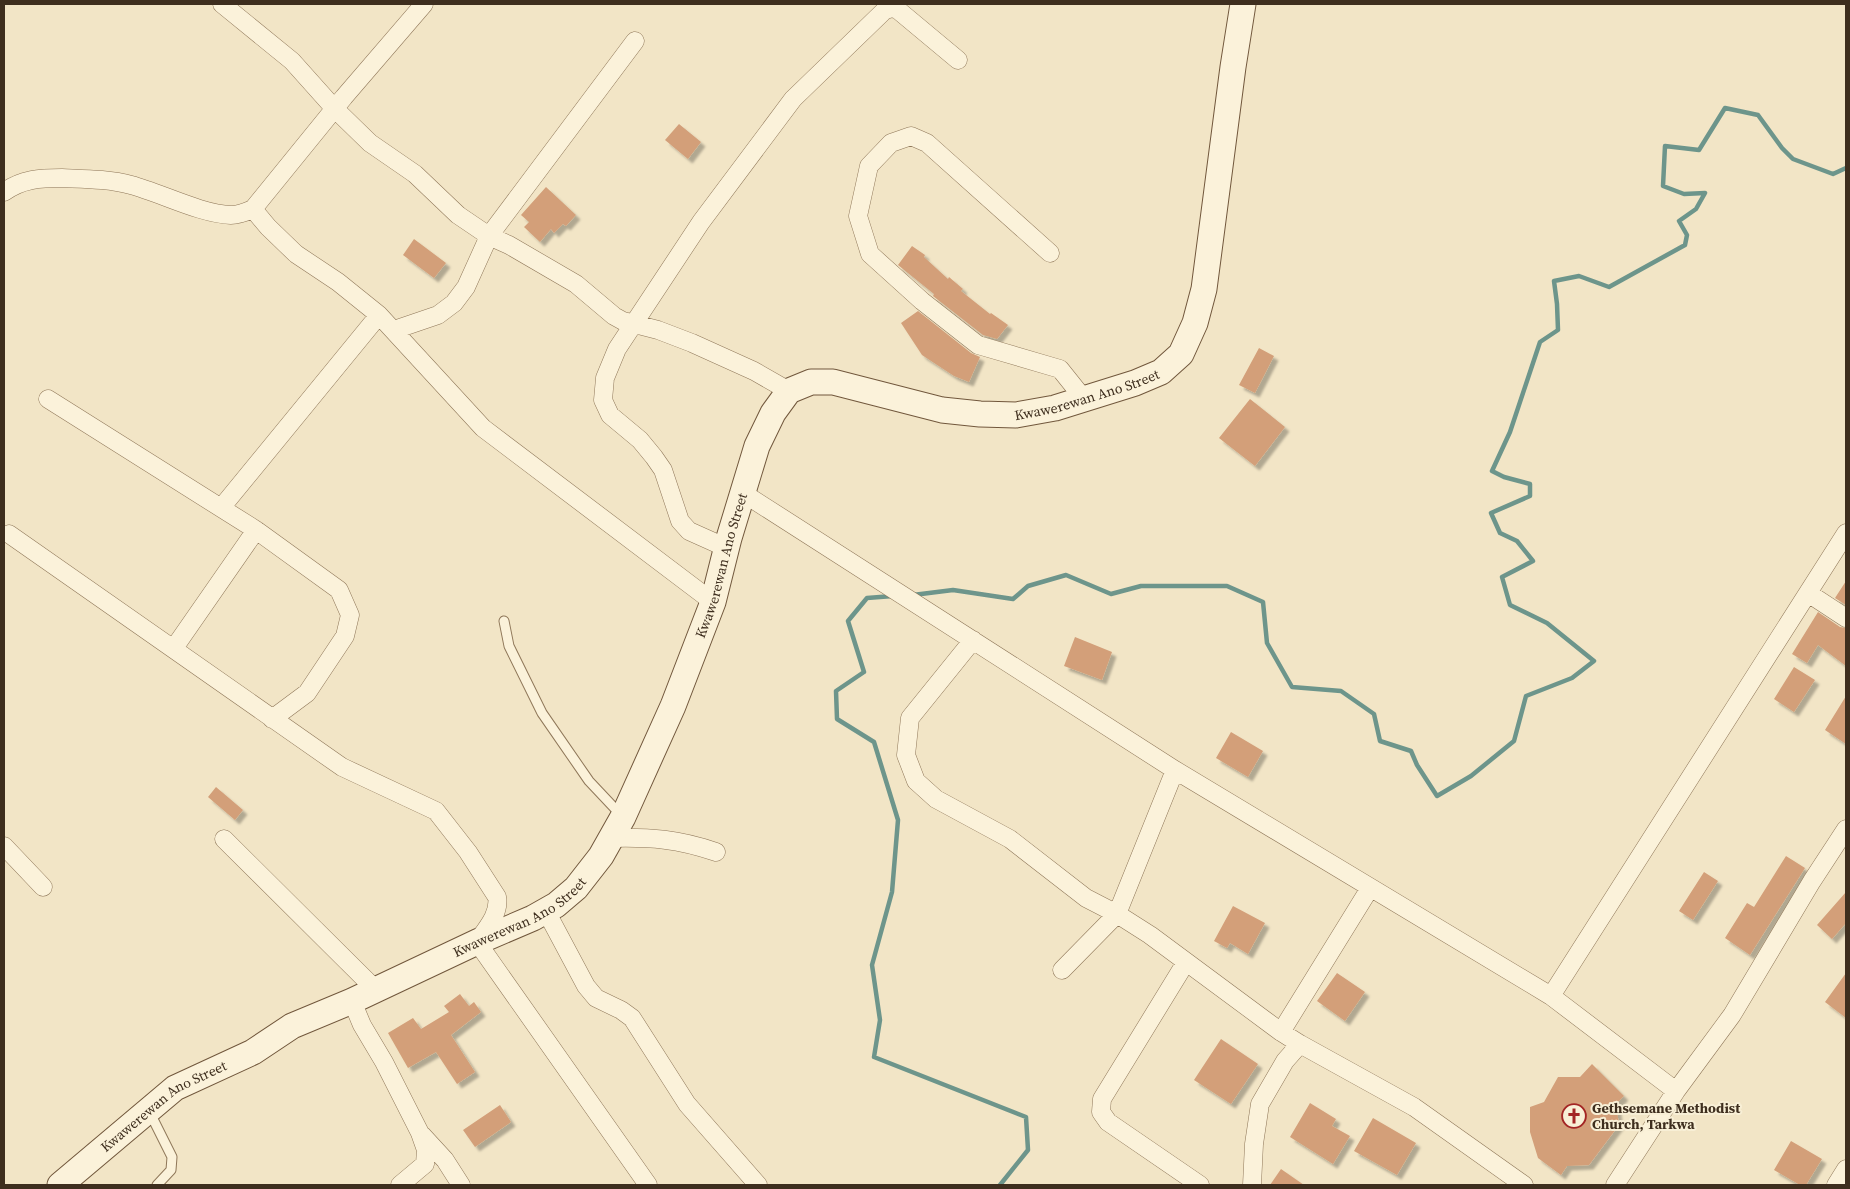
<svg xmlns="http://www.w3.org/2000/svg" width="1850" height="1189" viewBox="0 0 1850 1189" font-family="'Source Serif 4',serif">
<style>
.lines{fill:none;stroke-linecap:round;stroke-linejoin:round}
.stream{stroke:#6d958b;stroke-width:4.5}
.building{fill:#d39f79;filter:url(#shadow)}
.lane-casing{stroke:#8f7759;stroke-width:11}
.street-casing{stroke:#8f7759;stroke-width:19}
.secondary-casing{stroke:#71573c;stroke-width:27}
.lane{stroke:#fbf2da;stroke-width:9}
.street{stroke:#fbf2da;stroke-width:18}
.secondary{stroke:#fbf2da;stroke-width:25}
.labels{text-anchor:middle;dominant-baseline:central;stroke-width:4;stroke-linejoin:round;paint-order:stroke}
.street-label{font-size:14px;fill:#3e2e1e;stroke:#f8efd6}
.poi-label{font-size:14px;font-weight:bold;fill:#3e2e1e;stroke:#f8efd6;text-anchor:start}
</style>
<defs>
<filter id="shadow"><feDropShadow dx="4.5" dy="4.5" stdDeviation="1" flood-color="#0004"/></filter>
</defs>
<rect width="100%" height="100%" fill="#f2e5c6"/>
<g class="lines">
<path class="stream" d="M913,595L953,590L1013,599L1028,586L1066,575L1111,594L1141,586H1227L1263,602L1267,643L1292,687L1341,691L1374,714L1380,741L1411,751L1417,765L1437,796L1471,776L1514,741L1526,696L1572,678L1594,661L1547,623L1510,605L1502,577L1533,561L1517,541L1500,533L1491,513L1530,496V484L1504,477L1492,471L1510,432L1540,342L1558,330L1557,304L1554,281L1579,276L1609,287L1685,245L1687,235L1679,221L1696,209L1705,193L1684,194L1663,186L1665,146L1699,150L1725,108L1758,115L1782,148L1793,159L1833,174L1846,168
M893,596L867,598L848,621L864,672L836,691L837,719L874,742L898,820L892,892L872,965L880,1020L874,1057L1026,1117L1028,1150L1000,1185"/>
</g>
<path class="building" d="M679,124L701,142L688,159L665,140Z
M546,187L576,215L566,226L563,224L554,233L551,229L540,242L524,227L529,222L521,215Z
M414,239L446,263L434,278L403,255Z
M912,246L925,255L924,257L948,279L949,277L963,289L961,291L990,314L991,313L1008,325L997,339L983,335L933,296L934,294L898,265Z
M918,311L971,353L980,357L969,382L954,376L922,355L901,323Z
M1259,348L1274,356L1255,393L1239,385Z
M1250,399L1285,427L1255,466L1219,438Z
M1846,581V605L1835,598Z
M1818,612L1840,627L1846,628V666L1818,645L1807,663L1792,654Z
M1075,637L1112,652L1102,680L1064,666Z
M1794,667L1815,680L1794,712L1774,699Z
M1846,696V744L1825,730Z
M1231,732L1263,751L1248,777L1216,758Z
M216,787L243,810L235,820L208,797Z
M1786,856L1805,868L1750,955L1725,938L1747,903L1754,907Z
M1704,872L1718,881L1693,920L1679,911Z
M1846,892V923L1832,939L1817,925Z
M1233,906L1265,923L1248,954L1230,943L1227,948L1214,941Z
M1337,973L1365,992L1345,1021L1317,1001Z
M1846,973V1018L1825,1002Z
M460,994L469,1006L474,1002L481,1012L451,1035L475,1072L457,1084L436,1052L408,1068L388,1033L413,1018L421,1029L449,1012L444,1006Z
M1221,1039L1258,1064L1231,1104L1194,1080Z
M1592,1064L1624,1096L1616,1104L1619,1125L1589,1165L1567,1166L1561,1175L1538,1158L1530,1132V1107L1544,1102L1558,1077H1580Z
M1310,1103L1336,1119L1332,1126L1350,1136L1333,1164L1290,1137Z
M500,1105L511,1122L475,1147L463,1130Z
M1373,1118L1416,1143L1397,1175L1354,1151Z
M1791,1141L1822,1159L1806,1185H1800L1774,1170Z
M1281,1169L1304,1185H1270Z"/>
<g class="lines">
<g class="lane-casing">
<path id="lane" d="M504,621L509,646L542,713L589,781L621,815
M150,1113L172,1157L171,1170L157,1185"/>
</g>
<g class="street-casing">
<path id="street" d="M222,4L292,61L334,108L370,143L415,174L458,215L489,236L509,245L576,284L614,316L623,321L658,330L692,343L754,371L789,391
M4,192C22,179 40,178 62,178C85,179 109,179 131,185C161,193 201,214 231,215C238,215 246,212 253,209L344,97L424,4
M253,209L268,227L296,254L338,282L379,315L483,428L713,602
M1050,253L927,143L911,136L891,143L869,166L858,216L870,254L922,301L978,345L1060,369L1084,399
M394,330L438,315L454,303L466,287L489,236L635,41
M48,399L256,530L339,590L350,615L345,636L307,693L272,719
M743,493L1175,770L1551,996L1676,1091
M221,508L379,315
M9,534L342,767L436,811L468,852L497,897C500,914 486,929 477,942L648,1185
M727,548L689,531L680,521L663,470L654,457L640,440L610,415L603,400L605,378L617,349L701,222L793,99L885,10L892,8L898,10L958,60
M1808,593L1846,618
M973,640L910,718L906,755L916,781L936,799L1010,839L1086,898L1117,914L1150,935L1281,1032L1300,1044L1414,1107L1524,1185
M174,648L256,530
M611,838C651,837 678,839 716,852
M224,839L375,989
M4,846L43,887
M546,911L586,986L596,998L621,1010L632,1018L687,1104L758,1185
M1186,962L1102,1099L1101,1112L1108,1122L1200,1185
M1062,970L1117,914L1175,770
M1551,996L1846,533
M352,1001L362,1025L384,1062L420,1133L426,1150L425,1164L400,1185
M1281,1032L1370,888
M422,1135L445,1160L461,1185
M1252,1185L1254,1144L1260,1104L1285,1061L1300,1044
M1615,1185L1676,1091L1732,1015L1812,881L1846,829
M1836,1185L1846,1169"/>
</g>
<g class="secondary-casing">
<g id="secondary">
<path id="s1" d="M60,1185L175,1088L253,1052L292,1026L352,1001L477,942L533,918L556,905L576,888L601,856L623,817L673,706L713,602L729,538L757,446L773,413L789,391L811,382H833L942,410L980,414L1016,415L1055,408L1135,383L1161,372L1181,354L1195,323L1204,289L1233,67L1243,4"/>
</g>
</g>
<use href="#lane" class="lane"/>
<use href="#street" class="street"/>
<use href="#secondary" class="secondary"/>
</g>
<defs>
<g id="church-ring" transform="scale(1.25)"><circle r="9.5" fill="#f8efd6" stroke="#a32524" stroke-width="1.5"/><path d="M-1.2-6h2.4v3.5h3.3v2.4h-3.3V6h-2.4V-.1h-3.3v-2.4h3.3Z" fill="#a32524"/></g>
</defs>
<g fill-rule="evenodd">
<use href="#church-ring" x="1574" y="1116"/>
</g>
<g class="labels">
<g class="street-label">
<text stroke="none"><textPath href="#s1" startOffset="1451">Kwawerewan Ano Street</textPath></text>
<text stroke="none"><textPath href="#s1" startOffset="956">Kwawerewan Ano Street</textPath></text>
<text stroke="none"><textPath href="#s1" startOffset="536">Kwawerewan Ano Street</textPath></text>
<text stroke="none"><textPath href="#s1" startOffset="131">Kwawerewan Ano Street</textPath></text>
</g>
<g class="poi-label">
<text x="1592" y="1108">Gethsemane Methodist<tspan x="1592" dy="16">Church, Tarkwa</tspan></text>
</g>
</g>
<rect width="1850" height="1189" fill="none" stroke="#3e2e1e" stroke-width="10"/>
</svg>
